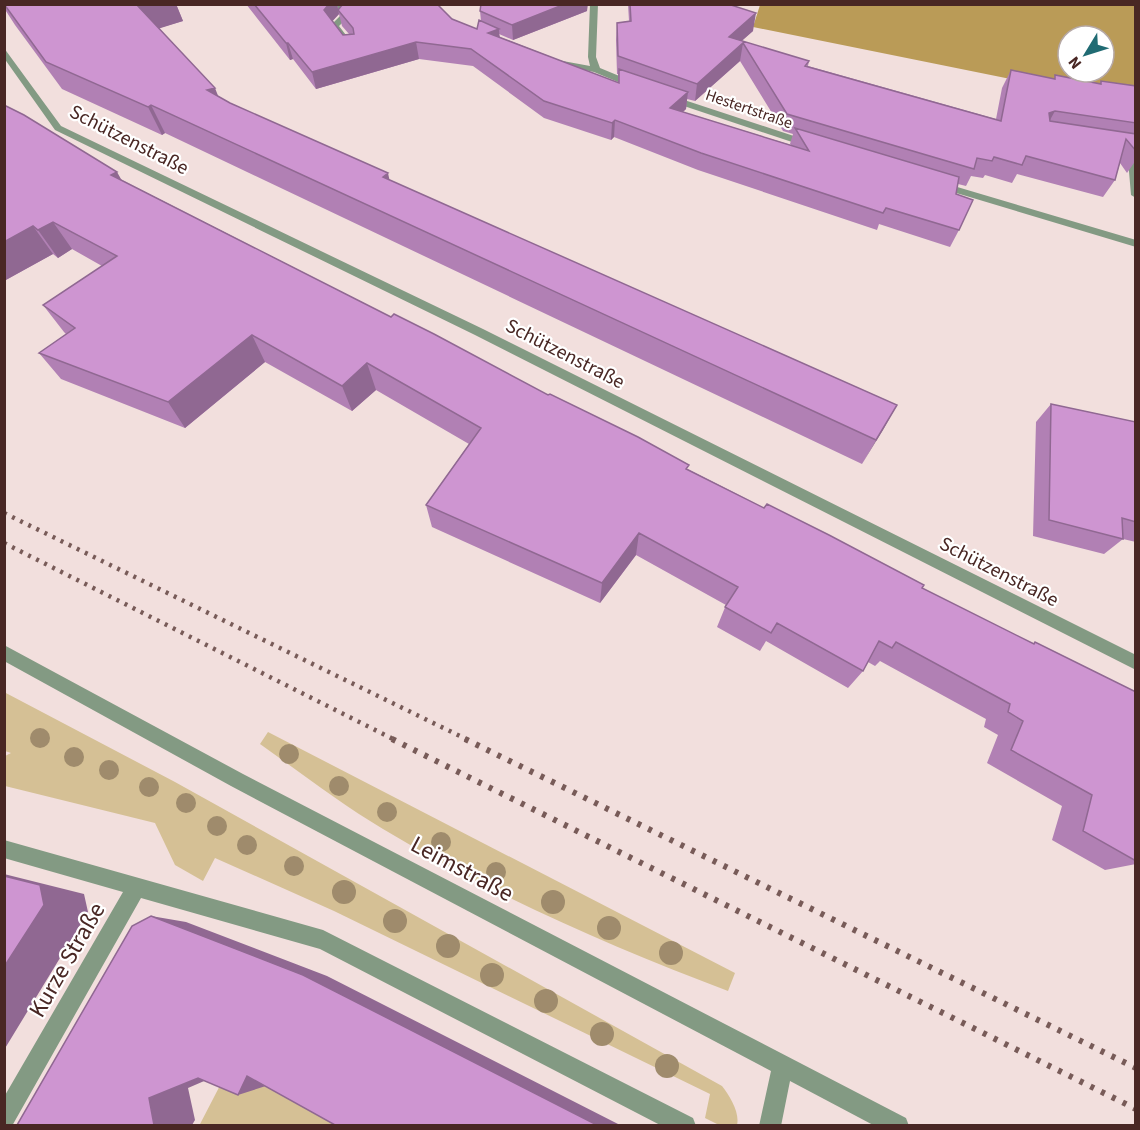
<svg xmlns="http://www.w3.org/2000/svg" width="1140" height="1130" viewBox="0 0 1140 1130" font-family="'Source Sans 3',sans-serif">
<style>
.green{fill:#d5c095}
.forest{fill:#ba9b57;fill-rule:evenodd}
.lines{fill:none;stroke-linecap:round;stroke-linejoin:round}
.minor{fill:#839a83;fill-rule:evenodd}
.rail-far1{stroke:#785b58;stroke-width:4.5;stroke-dasharray:3 6;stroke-linecap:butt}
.rail{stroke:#785b58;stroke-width:6;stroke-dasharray:4 8;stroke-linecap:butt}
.tree{fill:#9f8b6c}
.wall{fill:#b180b4;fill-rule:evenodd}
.shaded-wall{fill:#906892}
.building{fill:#ce95d1;stroke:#906892;stroke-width:1.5}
.labels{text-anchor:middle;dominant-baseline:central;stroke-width:4.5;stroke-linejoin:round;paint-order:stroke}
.far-street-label{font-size:16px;fill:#492724;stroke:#fff}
.street-label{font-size:20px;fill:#492724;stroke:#fff}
.near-street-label{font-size:24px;fill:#492724;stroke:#fff}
</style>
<rect width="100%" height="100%" fill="#f2dfdd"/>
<path class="green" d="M4,692L175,782L722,1086C730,1096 740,1113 737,1125H719L705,1118L710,1094L334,911L215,858L203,881L175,865L155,823L5,786V756L11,753L5,751Z
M268,732L735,973L728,991C610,946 492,895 383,829C341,804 301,773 260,744Z
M227,1072L279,1092L338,1126H199Z"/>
<path class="forest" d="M760,5H1135V104L753,27ZM1068,36H1104V72H1068Z"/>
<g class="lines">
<path class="minor" d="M334,4H343L351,14L339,26L349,39L348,41H342L330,26L342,14Z
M590,4H598L596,57L600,68L641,85V89H635L594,72L547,62L552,59L590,66L588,57Z
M4,48L61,126L483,329L1136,655V670L475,335L55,130L4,58Z
M669,95L815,143L816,145L807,147L666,100V96Z
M1132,145L1136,146V198L1131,195L1127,148Z
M937,181L1136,240V247L933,186L932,184Z
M4,645L243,774L906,1118L909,1126H875L790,1081L781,1126H759L771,1071L231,786L4,661Z
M4,840L323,930L693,1118L696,1126H662L320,949L141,898L12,1126H4V1097L123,892L4,858Z"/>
<path class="rail-far1" d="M4,513L468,740
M4,543L395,740"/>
<path class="rail" d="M392,739L1136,1109
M465,739L1136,1068"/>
</g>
<g class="tree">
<circle cx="40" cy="738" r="10"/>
<circle cx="289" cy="754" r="10"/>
<circle cx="74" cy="757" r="10"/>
<circle cx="109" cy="770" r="10"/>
<circle cx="339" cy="786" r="10"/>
<circle cx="149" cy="787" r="10"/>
<circle cx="186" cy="803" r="10"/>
<circle cx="387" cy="812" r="10"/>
<circle cx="217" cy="826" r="10"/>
<circle cx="441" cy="842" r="10"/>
<circle cx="247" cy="845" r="10"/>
<circle cx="294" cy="866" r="10"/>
<circle cx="496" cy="872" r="10"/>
<circle cx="344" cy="892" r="12"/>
<circle cx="553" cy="902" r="12"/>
<circle cx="395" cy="921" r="12"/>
<circle cx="609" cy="928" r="12"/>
<circle cx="448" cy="946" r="12"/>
<circle cx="671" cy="953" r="12"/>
<circle cx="492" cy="975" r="12"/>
<circle cx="546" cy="1001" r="12"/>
<circle cx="602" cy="1034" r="12"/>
<circle cx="667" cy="1066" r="12"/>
</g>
<path class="wall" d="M4,4H176L183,21L159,28L218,96L230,103L389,180L897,405L862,464L165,133L162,135L62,89L15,25L4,8Z
M246,4H337L339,14L332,21L343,35L349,34L342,26L338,10L452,19L477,29L481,21L480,11H587L513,40L499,34L500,37L618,83V74H617L616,40L617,23L629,21L628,4H728L753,31L741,41L809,61L808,66L996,119L1002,88L1011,70L1054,79L1055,75L1099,84L1101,81L1136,86V160L1127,173L1120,163L1115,180L1103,197L1017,174L1012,183L985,175L983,178L971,176L966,186L958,184L956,194L959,230L950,247L879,224L877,230L698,170L614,137L611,140L544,118L473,66L419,59L316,89L293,59L290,60ZM740,61L783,131L793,134L790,144L791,145L683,112L686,109L687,99L695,101Z
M4,105L122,180L391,317L548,395L688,469L1032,644L1035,642L1136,692V864L1105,870L1052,840L1062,806L987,763L998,735L984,727L986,719L880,661L875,666L868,662L863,671L848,688L766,641L760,651L717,627L726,605L636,555L600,603L432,527L426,505L469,444L376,390L352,411L265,362L185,428L61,379L39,353L66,334L64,332L43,305L102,266L72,249L58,258L53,254L4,281Z
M1051,404L1136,422V542L1123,539L1104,554L1033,536L1036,422Z"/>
<path class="shaded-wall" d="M136,4H176L183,21L148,32Z
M329,4H337L339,14L328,26L324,10Z
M565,4H588L587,11L513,40L512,25Z
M756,13L753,31L726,55L729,37Z
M499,29L500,45L488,33Z
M416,42L419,59L316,89L312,72Z
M286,43H288L293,59L290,60Z
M743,43L740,61L695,101L697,84Z
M215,88L226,116L207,90Z
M688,92L686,109L669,124L670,108Z
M151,105L165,133L162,135L148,107Z
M1055,111L1045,129L1049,113Z
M615,120L614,137L611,140L612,123Z
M117,172L133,200L111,175Z
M388,173L394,201L383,177Z
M53,222L72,249L58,258L38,230Z
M33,226L53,254L4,281V242Z
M252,335L265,362L185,428L168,402Z
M367,363L376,390L352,411L342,386Z
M897,405L883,430L862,464L876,440Z
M639,533L636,555L600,603L602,583Z
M4,874L84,894L88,912L4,1050Z
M151,916L186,922L327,976L620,1125H597Z
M232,1069L188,1088L195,1120L192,1125H154L149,1098L198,1078Z
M247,1076L269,1085L238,1095Z"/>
<path class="building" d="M4,4H136L215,88L207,90L230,103L388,173L383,177L897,405L876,440L151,105L148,107L46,62Z
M254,4H329L324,10L343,35L354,34L353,28L338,10L343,4H437L452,19L477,29L479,20L499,29L488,33L619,83V69L688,92L670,108L809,151L795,128L959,177L956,194L973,200L959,230L886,208L883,213L701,153L615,120L612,123L544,101L471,49L416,42L312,72L288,43H286Z
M481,4H565L512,25L480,11Z
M630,4H728L756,13L729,37L809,61L805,66L1001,121L1011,70L1055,79V75L1101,84V81L1136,86V123L1055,111L1049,113L1050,121L1136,134V151L1126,139L1115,180L1026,156L1022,165L994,157L992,161L977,158L974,169L787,114L743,43L697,84L618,56L617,23L631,21Z
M4,105L24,115L117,172L111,175L391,317L394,314L434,334L548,395L550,394L638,437L689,465L686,469L764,508L767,504L829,535L924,585L922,588L1034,644L1035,642L1136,692V861L1083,831L1092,795L1011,750L1023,721L1008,712L1010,704L896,642L892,648L879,641L863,671L777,623L771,633L725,607L738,587L639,533L602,583L426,505L481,428L367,363L342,386L252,335L168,402L39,353L75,328L43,305L117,256L53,222L38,230L33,226L4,242Z
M1051,404L1136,422V522L1122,518L1123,539L1049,520Z
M4,876L40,885L44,905L4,967Z
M151,916L303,975L597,1125H335L247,1076L238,1095L198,1078L149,1098L154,1125H17L132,926Z"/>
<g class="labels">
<g class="far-street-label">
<text transform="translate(749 109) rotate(19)">Hestertstraße</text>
</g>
<g class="street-label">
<text transform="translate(129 140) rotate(27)">Schützenstraße</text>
<text transform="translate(565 354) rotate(27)">Schützenstraße</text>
<text transform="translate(999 572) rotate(27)">Schützenstraße</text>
</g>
<g class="near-street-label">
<text transform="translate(462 869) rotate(28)">Leimstraße</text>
<text transform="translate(67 960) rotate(-60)">Kurze Straße</text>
</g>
</g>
<rect width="1140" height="1130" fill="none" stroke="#492724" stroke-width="12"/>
<g transform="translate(1086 54) rotate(232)"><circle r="28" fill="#ffffff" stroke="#b6a9a7" stroke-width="1.5"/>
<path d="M0-4.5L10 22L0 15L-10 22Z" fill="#206b73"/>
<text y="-9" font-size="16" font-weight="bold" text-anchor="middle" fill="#492724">N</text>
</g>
</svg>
